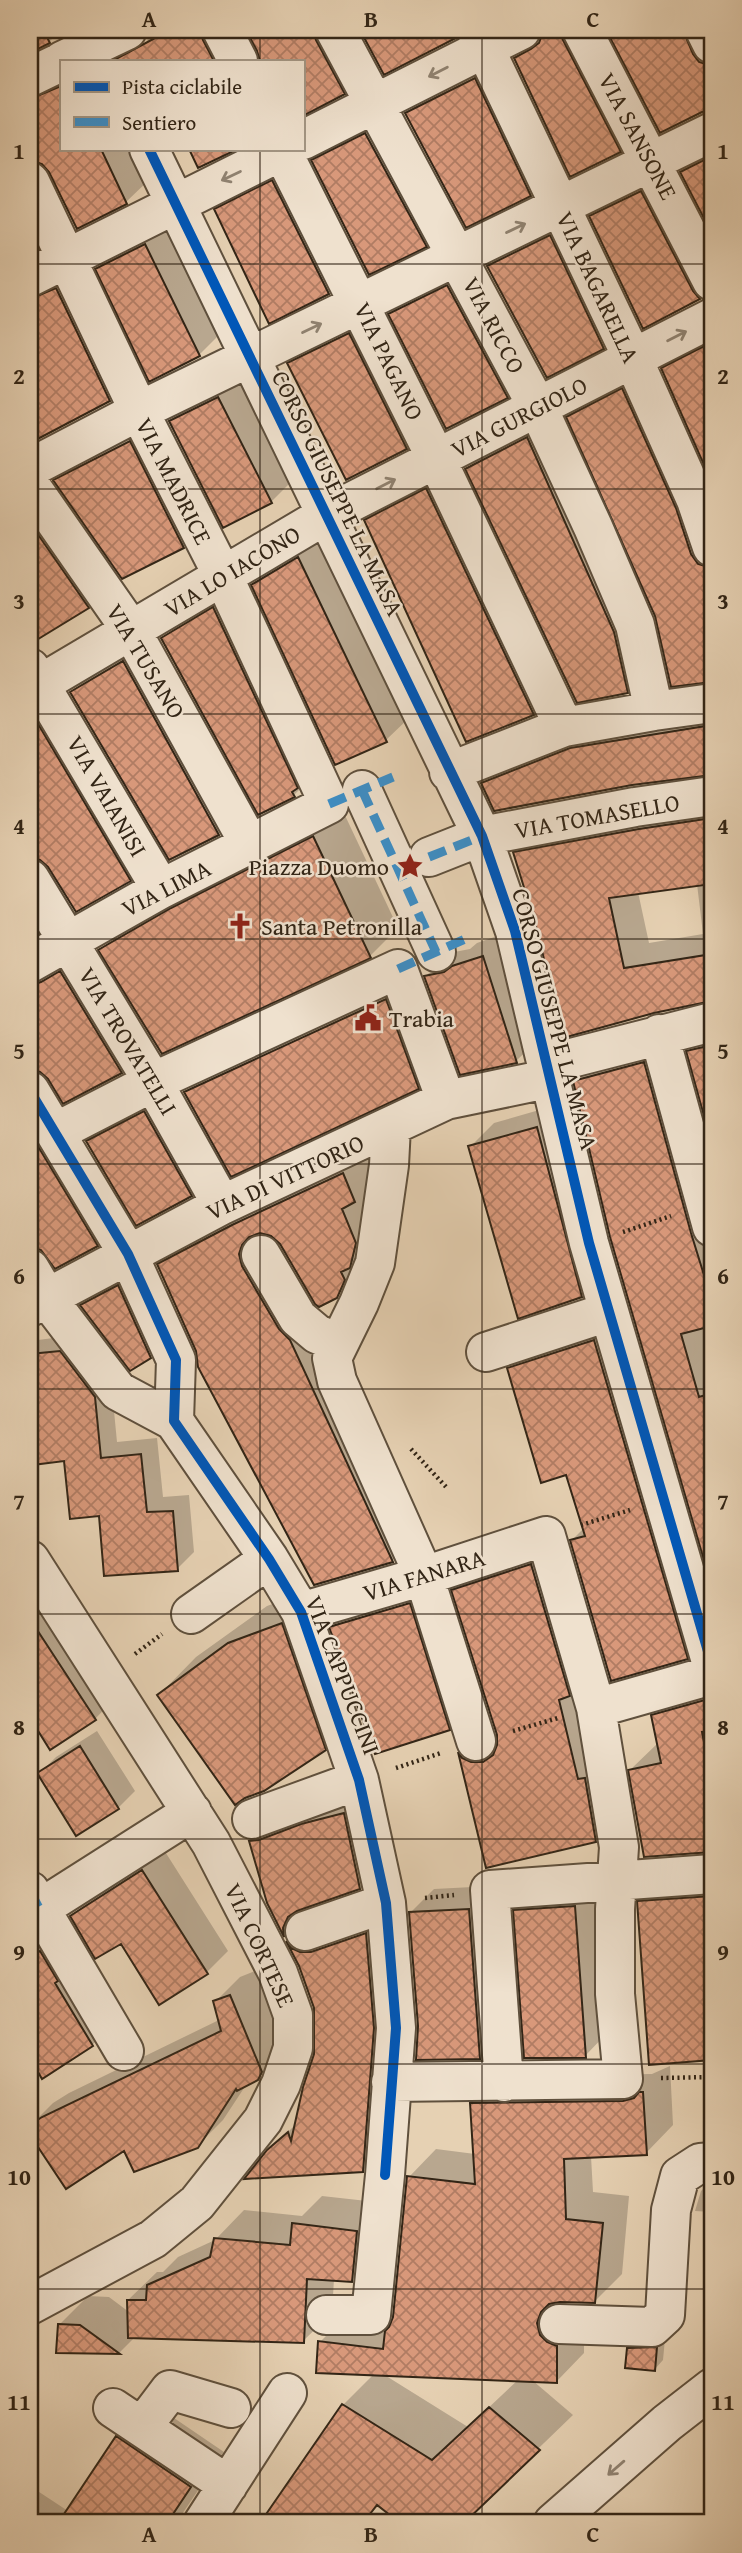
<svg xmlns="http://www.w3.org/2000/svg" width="742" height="2553" viewBox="0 0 742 2553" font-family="'Gentium Book Plus',serif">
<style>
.shadow{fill:#0003;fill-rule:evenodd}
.building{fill:url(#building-cross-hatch);stroke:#322516;stroke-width:2}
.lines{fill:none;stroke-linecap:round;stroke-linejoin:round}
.minor-casing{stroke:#5f503d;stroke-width:42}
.path{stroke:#322516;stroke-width:4.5;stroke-dasharray:2 3.5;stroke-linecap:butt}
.minor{stroke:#efe1ce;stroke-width:38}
.quiet{stroke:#3c8fc8;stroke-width:9;stroke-dasharray:18 9;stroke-linecap:butt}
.cycleway-casing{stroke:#efe1ce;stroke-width:15}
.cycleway{stroke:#0057b8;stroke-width:10}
.oneway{stroke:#908372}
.grid{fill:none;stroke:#322516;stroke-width:2;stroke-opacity:0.55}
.labels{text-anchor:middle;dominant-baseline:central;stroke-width:5;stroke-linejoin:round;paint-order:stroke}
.street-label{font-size:24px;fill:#322516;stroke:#efe1ce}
.poi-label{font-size:24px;fill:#322516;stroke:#efe1ce;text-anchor:start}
.neatline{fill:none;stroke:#322516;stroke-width:2.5}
.grid-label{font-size:23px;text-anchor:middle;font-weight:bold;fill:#322516}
</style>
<defs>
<pattern id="building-cross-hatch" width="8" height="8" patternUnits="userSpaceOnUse" patternTransform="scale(1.75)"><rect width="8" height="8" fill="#d8987a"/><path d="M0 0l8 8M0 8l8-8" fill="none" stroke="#b07c63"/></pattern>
</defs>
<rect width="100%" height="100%" fill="#e6d1b3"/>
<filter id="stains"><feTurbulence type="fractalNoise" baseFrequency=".00286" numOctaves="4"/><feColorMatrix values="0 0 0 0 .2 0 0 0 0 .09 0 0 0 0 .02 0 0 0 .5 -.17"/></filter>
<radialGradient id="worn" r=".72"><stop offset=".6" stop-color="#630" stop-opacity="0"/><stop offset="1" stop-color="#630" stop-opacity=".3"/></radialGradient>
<path class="shadow" d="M30,30H61L49,42L32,50L34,61L61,74V149H137L151,178L126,202L51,172L44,163L33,159L34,166L61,223L32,250L34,261L55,275L134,375L109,400L32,440L34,450L32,461L112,582L88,606L30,642Z
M150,30H236L252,54L260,57L248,30H349L370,67L344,93L303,114V61H147L140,49L147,42Z
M362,30H462L455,37L385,72Z
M544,30H596L645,125L620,151L516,59Z
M608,30H712V109L702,111L661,131Z
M498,56L553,171L530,194L407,114L430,90Z
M389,111L449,222L425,245L314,160L338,137Z
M712,144V230L682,172Z
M296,158L352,269L328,293L216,210L240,186Z
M665,169L712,285L699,298L644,326L591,217L615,193Z
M574,213L626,324L603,347L489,266L512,243Z
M169,222L223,331L199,355L98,269L121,246Z
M471,263L530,373L507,396L390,314L414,291Z
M373,311L430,424L406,448L289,364L312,340Z
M712,331V479L663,369L689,343Z
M648,364L712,515V680H709L657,616L568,417L594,391Z
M242,374L295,478L271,502L171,421L194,398Z
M556,410L655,663L627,692L467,469L496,440Z
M153,418L206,523L183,546L56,481L79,457Z
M450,466L557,690L533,714L366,520L390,497Z
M322,535L410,717L386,740L336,763L253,585L277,561Z
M237,585L317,772L294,795L163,639L186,615Z
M147,638L242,810L218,833L170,858L72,692L95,669Z
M30,644L154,855L130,880L50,867L41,858L33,856L35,865L61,908L33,934L36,950L56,961L146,1047L121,1072L50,1078L41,1070L33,1068L35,1077L121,1220L97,1245L41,1248L34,1246L41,1264L30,1281Z
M712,704V773L483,783L509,758Z
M712,797V999L653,1011L538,925L515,853L540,827ZM697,884L703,934L649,943L638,892Z
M342,809L398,928L370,956L101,950L129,921Z
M506,933L540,1038L516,1061L426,976L449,953L470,949L477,943Z
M414,972L446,1059L418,1087L186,1092L214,1064Z
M712,1028V1139L688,1052Z
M671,1036L712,1185V1582L612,1237L575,1081L602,1053Z
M168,1089L214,1171L191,1195L88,1142L111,1118Z
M560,1104L605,1272L581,1296L470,1147L494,1123Z
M372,1145L365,1267L336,1297L269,1231L307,1301L421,1532L392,1561L198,1351L159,1265L187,1236Z
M135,1270L167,1340L150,1356L82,1305L99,1289Z
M618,1317L710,1634L687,1658L572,1540L584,1528L567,1473L509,1369L533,1345Z
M77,1335L111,1380L117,1442L157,1438L163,1497L189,1495L194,1552L177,1569L101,1514L66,1459L33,1463L30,1433V1341Z
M555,1541L619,1817L595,1840L487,1866L460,1752L482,1730L485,1734L499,1739L453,1591L477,1567Z
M30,1553L119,1694L95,1719L51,1747L30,1715Z
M433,1581L472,1705L449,1728L361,1713L324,1749L159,1695L196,1657L267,1606L319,1587L333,1625L355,1604ZM417,1599L418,1602L357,1620V1616Z
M712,1679V1851L646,1855L630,1770L659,1742L653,1716L681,1688Z
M97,1731L135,1791L118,1808L39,1774L56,1757Z
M367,1790L383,1864L360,1887L306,1906L307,1912L285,1934L268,1903L251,1841L275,1818Z
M30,1847L35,1856L33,1869L30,1873Z
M164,1850L228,1951L207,1972L160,2002L122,1941L72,1916L93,1895Z
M712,1871V2058L650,2063L639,1902L667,1875Z
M598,1883L608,2032L585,2056L515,1911L539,1887Z
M492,1886L503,2034L480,2057L420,2026L410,1913L434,1889Z
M389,1911L386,2147L362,2171L269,2151L297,2123L316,2055L315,2008L300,1965L288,1941L310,1919Z
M57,1936L109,2028L92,2045L42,2076L30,2055V1952Z
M255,1971L286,2045L283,2053L257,2079L246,2085L223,2120L197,2146L125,2148L67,2187L30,2131V2126L53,2103L69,2093L219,2020L215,2002L240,1977Z
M670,2066L673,2125L646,2153L591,2156L593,2192L629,2196L622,2274L594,2302L566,2301L567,2307L584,2318V2353L557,2381L532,2380L573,2415L461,2523H403L379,2505L361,2523H262L343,2405L375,2373L320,2342L347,2315L394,2320L409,2177L436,2149L475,2154L472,2104L500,2076L652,2074ZM383,2374L519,2379L468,2427Z
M712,2180V2212L695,2211L701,2191Z
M322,2196L385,2203L380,2252L352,2280L334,2279L332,2313L303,2341L135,2337L120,2352L58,2351L59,2325L88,2296L109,2297L129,2312L128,2300L157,2272H163L178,2257L215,2240L244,2210L302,2216Z
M665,2339L663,2360L655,2369L628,2349L637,2340Z
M152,2403L224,2452L176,2523H30V2486L68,2511L117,2437Z"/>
<path class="building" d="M30,30H43L50,43L30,53Z
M170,30H200L203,40L214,61H112Z
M246,30H313L316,40L345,94L303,116V61H260L257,51Z
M360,30H454L456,38L384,75Z
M553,30H560L563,40L621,152L570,177L514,58L531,49L539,43L542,35Z
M606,30H683L693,54L699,62L709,65L712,71V110L702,112L660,133Z
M475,78L531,196L466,228L405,113Z
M61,86V149H101L127,204L77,229L49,172L42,164L30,160V99Z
M365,133L427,247L369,275L311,160Z
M189,149H238L198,168Z
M712,156V234L680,172Z
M272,180L329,294L269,324L214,209Z
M641,191L693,291L700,299L643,329L589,216Z
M550,235L604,349L547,378L487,266Z
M145,244L200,356L149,382L95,269Z
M447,285L508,398L446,429L388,314Z
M56,288L110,401L30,443V299Z
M349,333L407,449L346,480L287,363Z
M712,342V483L661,368Z
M622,388L676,508L691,554L698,564L712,568V682L671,687L655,616L566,417Z
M218,397L272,503L223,528L169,421Z
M527,437L614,632L628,693L577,703L465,469Z
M130,441L184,548L122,579L53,480Z
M426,488L534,715L466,742L364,520Z
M30,523L89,608L30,644Z
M298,557L387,742L335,765L251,585Z
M213,607L298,788L292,792L295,797L258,815L161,638Z
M123,661L219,835L169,860L70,692Z
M31,712L131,881L76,912L48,867L40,860L30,857Z
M712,725V775L632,785L494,811L481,783L570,748Z
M712,818V884L609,898L624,968L712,954V1001L654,1013L563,1038L536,926L513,852L639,829Z
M313,836L371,958L162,1054L98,950L171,908Z
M483,956L517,1063L460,1075L424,976L444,972L452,966Z
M60,971L122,1073L63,1104L48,1079L40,1072L30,1069V985L41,982Z
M386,999L419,1089L231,1177L184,1092Z
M712,1045V1145L686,1051Z
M644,1062L691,1233L712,1301V1326L681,1334L699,1397L712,1393V1588L610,1237L573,1081Z
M144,1111L192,1196L136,1226L86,1141Z
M537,1127L582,1297L518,1319L468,1146Z
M30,1133L98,1246L55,1269L41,1250L30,1247Z
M343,1173L355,1202L342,1209L356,1243L350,1268L341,1272L345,1280L337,1298L319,1307L315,1304L280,1244L271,1236L260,1233L249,1237L242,1245L239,1254L242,1266L279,1329L290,1340L393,1562L314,1585L198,1367L196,1351L157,1264L232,1225Z
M118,1285L151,1358L130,1371L80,1305Z
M594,1340L688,1659L611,1681L570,1540L585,1536L566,1475L541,1483L507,1368Z
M60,1351L95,1397L101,1458L141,1454L147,1512L173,1511L178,1571L104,1576L99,1516L70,1519L64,1461L32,1465L30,1354Z
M531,1564L570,1696L559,1700L578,1779L585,1778L596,1842L486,1868L458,1752L462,1758L471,1762H483L493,1755L497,1745V1735L451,1590Z
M410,1603L450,1730L375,1754L329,1627Z
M30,1619L96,1720L50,1750L30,1718Z
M282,1623L326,1750L264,1791L245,1798L235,1805L157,1695L228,1643Z
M712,1698V1731L702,1732L712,1783V1852L644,1857L628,1770L661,1763L651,1715Z
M80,1746L119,1809L76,1836L37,1773Z
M344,1813L360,1889L297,1911L288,1917L283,1928L284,1937L267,1903L249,1841L259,1840L301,1824Z
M142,1870L208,1974L159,2005L121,1944L95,1959L70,1916Z
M712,1896V2060L649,2065L637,1901Z
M575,1906L586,2058H524L513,1910Z
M469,1909L480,2059L416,2060L418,2026L409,1912Z
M366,1933L374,2028L363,2172L244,2179L267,2150L288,2132L291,2141L303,2087L314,2054V2008L299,1966L286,1941L291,1948L300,1952H311Z
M30,1941L37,1953L40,1951L58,1981L55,1983L93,2046L42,2079L30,2058Z
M230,1995L262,2072L258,2080L237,2091L236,2089L198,2148L134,2172L124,2151L66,2189L30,2135V2125L42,2117L221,2031L213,2001Z
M639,2092H643L647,2155L564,2159L566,2219L603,2223L595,2303L560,2302L549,2304L541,2312L537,2323L540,2335L547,2342L557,2346V2383L316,2373L318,2341L383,2349L385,2331L389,2327L393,2317L407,2176L475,2184L470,2103L623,2101L634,2098Z
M292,2223L357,2231L352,2282L307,2279L304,2343L128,2338L127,2300H146L147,2285L210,2257L214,2238L290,2245Z
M58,2324L80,2325L120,2354L56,2353Z
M657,2347L655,2371L625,2368L627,2348Z
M342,2404L432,2460L489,2407L540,2450L464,2523H400L377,2505L363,2523H260Z
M116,2436L191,2487L167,2523H58Z"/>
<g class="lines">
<g class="minor-casing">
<path id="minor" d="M222,30L238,61
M335,30L538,408L593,527L635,625L654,711
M476,30L633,359L696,500L712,547
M582,30L712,281
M705,30L712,44
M62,61L127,30
M30,77L61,62
M303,140L521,30
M149,149L482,836L515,931L589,1243L712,1665
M281,149L436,458L564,727
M30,182L139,411L223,576L329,804L161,889L30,963
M30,277L286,149
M30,468L139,411L712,132
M30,485L131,630L250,845
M30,668L161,889
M30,690L326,515L712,318
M449,772L564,727L654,711L712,703
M362,790L436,952
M429,857L482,836L635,807L712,796
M30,879L153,1082L222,1205
M659,1034L712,1227
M548,1064L712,1022
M30,1091L128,1254L176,1360L174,1421L269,1559L301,1612L359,1780L386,1903L396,2028L385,2175L371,2315H326
M391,1127L389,1165L375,1263L359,1303L332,1358L337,1381L424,1576L476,1741
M56,1132L153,1082L398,969L446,1100
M261,1255L298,1318L317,1334L338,1343
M30,1269L47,1298L118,1391L174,1421
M30,1307L222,1205L446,1100L552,1078
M486,1352L608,1312
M30,1560L211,1843L278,1973L293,2015V2048L281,2084L263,2120L197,2203L153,2239L30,2305
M301,1612L424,1576L546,1536L596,1708L619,1847L615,1909V1994L623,2079L391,2082
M191,1614L269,1559
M596,1708L712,1675
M252,1819L359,1780
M30,1891L124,2051
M30,1915L192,1812
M305,1931L386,1903
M504,2082L490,1890L712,1874
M559,2324L652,2327L665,2315L671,2210L680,2176L700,2163L712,2162
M113,2408L228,2485
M142,2427L170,2390L231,2408
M203,2523L287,2393
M553,2523L667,2423L712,2388"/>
</g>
<path class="path" d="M623,1232L671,1216
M411,1449L447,1488
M581,1525L630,1510
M135,1654L162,1634
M513,1731L558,1718
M396,1768L441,1753
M425,1898L454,1895
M661,2078L712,2077"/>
<use href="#minor" class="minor"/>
<path class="quiet" d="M362,790L436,952
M329,804L393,777
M429,857L482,836
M398,969L465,939
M30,1891L40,1910"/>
<g class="cycleway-casing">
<path id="cycleway" d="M149,149L482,836L515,931L589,1243L712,1665
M30,1091L128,1254L176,1360L174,1421L269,1559L301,1612L359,1780L386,1903L396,2028L385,2175"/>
</g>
<use href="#cycleway" class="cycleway"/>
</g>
<defs><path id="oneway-shaft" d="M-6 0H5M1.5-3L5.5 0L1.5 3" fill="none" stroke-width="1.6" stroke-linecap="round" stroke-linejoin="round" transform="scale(1.75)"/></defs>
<g class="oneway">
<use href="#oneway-shaft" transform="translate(438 72) rotate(153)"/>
<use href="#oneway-shaft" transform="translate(231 176) rotate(154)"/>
<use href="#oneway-shaft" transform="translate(516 228) rotate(-26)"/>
<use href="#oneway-shaft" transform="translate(312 328) rotate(-26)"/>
<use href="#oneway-shaft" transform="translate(677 336) rotate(-27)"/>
<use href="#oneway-shaft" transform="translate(386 484) rotate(-27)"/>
<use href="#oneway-shaft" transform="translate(616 2468) rotate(139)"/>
</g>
<path class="grid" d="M260,30V61M482,30V2523M260,149V2523M30,264H712M30,489H712M30,714H712M30,939H712M30,1164H712M30,1389H712M30,1614H712M30,1839H712M30,2064H712M30,2289H712"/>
<defs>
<g id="sight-bare" transform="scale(2.1)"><path d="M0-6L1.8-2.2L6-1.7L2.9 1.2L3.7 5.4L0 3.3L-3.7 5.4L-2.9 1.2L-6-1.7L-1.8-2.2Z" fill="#8f2418" stroke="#efe1ce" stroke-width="2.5" paint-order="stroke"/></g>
<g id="church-bare" transform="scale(2.1)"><path d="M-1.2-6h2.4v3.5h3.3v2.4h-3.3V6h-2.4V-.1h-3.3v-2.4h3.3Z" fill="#8f2418" stroke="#efe1ce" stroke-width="2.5" paint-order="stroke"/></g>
<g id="civic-bare" transform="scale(2.1)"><path d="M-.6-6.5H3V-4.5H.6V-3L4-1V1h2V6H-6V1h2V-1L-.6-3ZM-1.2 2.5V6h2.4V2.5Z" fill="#8f2418" stroke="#efe1ce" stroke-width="2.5" paint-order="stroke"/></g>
</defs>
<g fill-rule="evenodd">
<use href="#sight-bare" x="410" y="866"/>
<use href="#church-bare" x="240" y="926"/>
<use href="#civic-bare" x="368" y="1018"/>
</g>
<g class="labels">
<g class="street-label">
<text transform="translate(638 136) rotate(62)">VIA SANSONE</text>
<text transform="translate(598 287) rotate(65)">VIA BAGARELLA</text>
<text transform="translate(494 325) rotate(62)">VIA RICCO</text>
<text transform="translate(389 361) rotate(64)">VIA PAGANO</text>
<text transform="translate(519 417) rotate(-27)">VIA GURGIOLO</text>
<text transform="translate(174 481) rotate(63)">VIA MADRICE</text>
<text transform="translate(338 493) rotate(64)">CORSO GIUSEPPE LA MASA</text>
<text transform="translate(232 571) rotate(-31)">VIA LO IACONO</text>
<text transform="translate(146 661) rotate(59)">VIA TUSANO</text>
<text transform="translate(107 796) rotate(60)">VIA VAIANISI</text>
<text transform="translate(597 816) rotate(-10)">VIA TOMASELLO</text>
<text transform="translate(166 888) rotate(-27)">VIA LIMA</text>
<text transform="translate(555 1019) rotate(75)">CORSO GIUSEPPE LA MASA</text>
<text transform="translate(128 1041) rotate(59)">VIA TROVATELLI</text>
<text transform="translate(285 1177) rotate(-25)">VIA DI VITTORIO</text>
<text transform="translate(424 1575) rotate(-17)">VIA FANARA</text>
<text transform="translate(343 1675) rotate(69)">VIA CAPPUCCINI</text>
<text transform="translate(260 1945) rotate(65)">VIA CORTESE</text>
</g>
<g class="poi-label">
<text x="389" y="866" text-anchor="end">Piazza Duomo</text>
<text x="261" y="926">Santa Petronilla</text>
<text x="389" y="1018">Trabia</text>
</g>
</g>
<rect width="742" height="2553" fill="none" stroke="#e6d1b3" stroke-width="77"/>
<rect x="60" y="60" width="245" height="91" fill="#efe1ce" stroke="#a39684" stroke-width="2"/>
<rect x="74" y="82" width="35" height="10" fill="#0057b8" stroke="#a39684" stroke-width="2"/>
<text x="122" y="94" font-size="21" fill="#322516">Pista ciclabile</text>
<rect x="74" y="117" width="35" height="10" fill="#3c8fc8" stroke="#a39684" stroke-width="2"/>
<text x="122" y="130" font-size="21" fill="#322516">Sentiero</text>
<rect x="38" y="38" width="666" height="2476" class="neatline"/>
<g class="grid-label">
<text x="149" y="27">A</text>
<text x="371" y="27">B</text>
<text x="593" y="27">C</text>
<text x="19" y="159">1</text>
<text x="723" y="159">1</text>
<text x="19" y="384">2</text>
<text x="723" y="384">2</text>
<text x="19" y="609">3</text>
<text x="723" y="609">3</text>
<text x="19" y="834">4</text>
<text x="723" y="834">4</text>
<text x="19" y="1059">5</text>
<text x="723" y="1059">5</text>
<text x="19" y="1284">6</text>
<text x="723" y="1284">6</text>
<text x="19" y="1510">7</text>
<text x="723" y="1510">7</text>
<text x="19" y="1735">8</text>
<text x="723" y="1735">8</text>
<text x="19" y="1960">9</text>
<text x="723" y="1960">9</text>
<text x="19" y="2185">10</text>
<text x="723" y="2185">10</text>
<text x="19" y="2410">11</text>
<text x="723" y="2410">11</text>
<text x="149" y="2542">A</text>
<text x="371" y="2542">B</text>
<text x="593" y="2542">C</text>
</g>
<rect width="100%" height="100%" filter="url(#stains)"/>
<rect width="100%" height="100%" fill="url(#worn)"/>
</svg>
